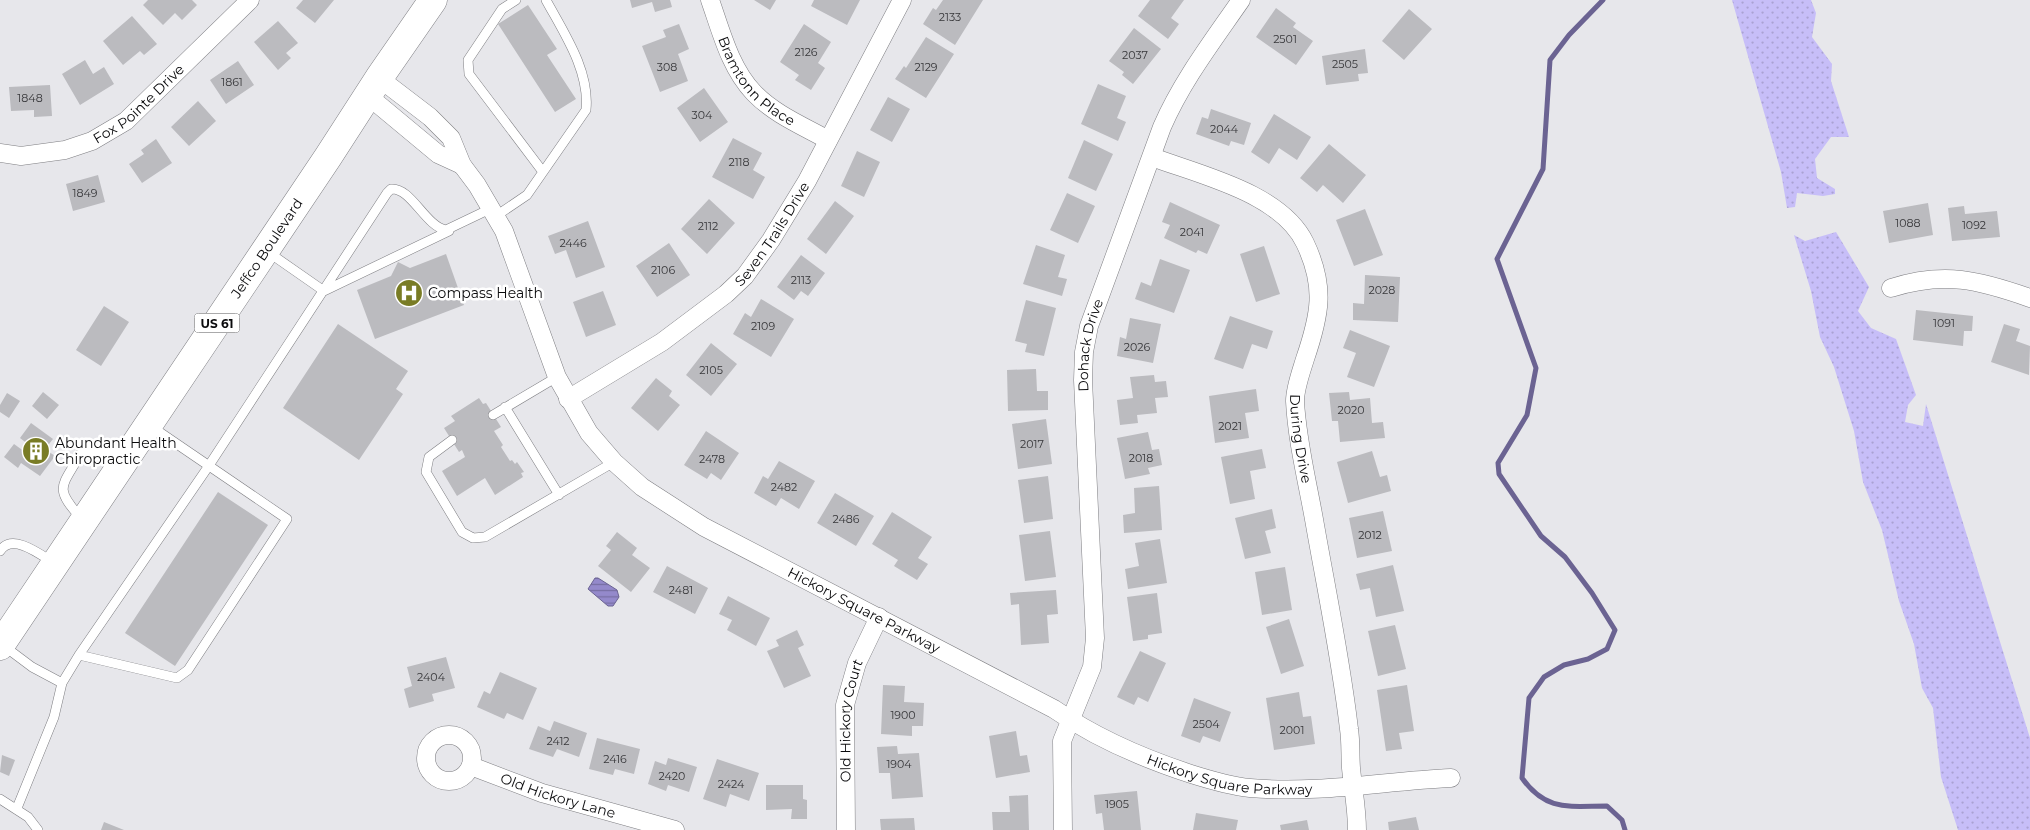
<svg xmlns="http://www.w3.org/2000/svg" width="2030" height="830" viewBox="0 0 2030 830" font-family="Montserrat,sans-serif">
<style>
.grass{fill:url(#grass-dots)}
.water{fill:url(#water-rules);stroke:#6b6392}
.lines{fill:none;stroke-linecap:round;stroke-linejoin:round}
.stream{stroke:#6b6392;stroke-width:5}
.building{fill:#bbbbbf}
.lane-casing{stroke:#7e7e82;stroke-width:10}
.street-casing{stroke:#7e7e82;stroke-width:19}
.primary-casing{stroke:#7e7e82;stroke-width:29}
.lane{stroke:#fff;stroke-width:9}
.street{stroke:#fff;stroke-width:18}
.primary{stroke:#fff;stroke-width:28}
.labels{text-anchor:middle;dominant-baseline:central;stroke-width:5;stroke-linejoin:round;paint-order:stroke}
.number-label{font-size:11px;fill:#37373a}
.shield{fill:#fff;stroke:#545456;stroke-width:1}
.shield-label{font-size:12px;font-weight:bold;fill:#0b0b0d}
.street-label{font-size:14px;fill:#0b0b0d;stroke:#fff}
.poi-label{font-size:14px;fill:#0b0b0d;stroke:#fff;text-anchor:start}
</style>
<defs>
<pattern id="grass-dots" width="8" height="8" patternUnits="userSpaceOnUse" patternTransform="scale(1.25)"><rect width="8" height="8" fill="#c7bef8"/><path d="M2 2h.1M6 6h.1" fill="none" stroke="#aaa2d3" stroke-width="1.8" stroke-linecap="round"/></pattern>
<pattern id="water-rules" width="6" height="5" patternUnits="userSpaceOnUse" patternTransform="scale(1.25)"><rect width="6" height="5" fill="#9489cb"/><path d="M0 2.5h6" fill="none" stroke="#776ea3"/></pattern>
</defs>
<rect width="100%" height="100%" fill="#e7e7eb"/>
<path class="grass" d="M1732,0H1811L1816,13L1812,37L1832,64L1831,81L1849,137H1831L1815,159L1817,178L1835,189V194L1823,196L1797,193L1795,207L1787,208L1781,172Z
M1836,232L1869,287L1858,311L1871,328L1896,339L1916,395L1908,405L1905,422L1923,426L1926,404L2030,738V830H1958L1941,777L1933,708L1922,688L1914,644L1899,601L1882,530L1863,482L1854,431L1834,367L1820,337L1811,291L1794,235L1805,241Z"/>
<path class="water" d="M595,578H598L617,590L619,597L613,606H608L588,589Z"/>
<g class="lines">
<path class="stream" d="M1603,0L1569,35L1550,60L1543,169L1497,259L1536,368L1527,415L1498,463L1499,474L1541,536L1565,557L1592,593L1615,630L1607,649L1588,659L1564,665L1544,677L1529,698L1522,778C1546,812 1569,806 1607,806L1622,820L1625,830"/>
</g>
<path class="building" d="M148,0H192L197,5L182,20L175,13L163,25L143,5Z
M303,0H334L315,23L296,8Z
M630,0H670L672,7L655,12L652,2L632,8Z
M754,0H776L770,10Z
M814,0H860L847,25L811,6Z
M943,0H983L955,45L923,24L933,8L936,10Z
M1150,0H1184L1171,18L1179,24L1168,39L1138,16Z
M528,5L557,49L547,55L576,99L555,112L498,24Z
M1276,8L1296,23L1293,27L1313,41L1296,65L1256,37Z
M1409,9L1432,29L1404,60L1382,41Z
M132,16L157,44L144,55L140,51L123,65L103,41Z
M278,21L298,43L286,53L291,58L278,70L254,42Z
M679,24L689,49L678,54L688,81L660,92L642,46L666,37L663,30Z
M804,24L831,42L818,63L825,68L811,90L795,80L799,75L780,62Z
M1134,28L1161,49L1133,84L1122,75L1124,72L1109,61Z
M926,37L954,54L926,98L895,79L904,66L906,68Z
M1365,49L1368,73L1358,74L1359,81L1326,85L1322,56Z
M85,60L93,74L104,67L114,84L80,105L62,74Z
M238,61L254,85L226,104L210,80Z
M1098,84L1126,96L1117,118L1126,122L1118,141L1081,124Z
M50,85L52,116L34,117V110L11,111L9,87Z
M704,88L728,122L700,142L677,108Z
M888,97L910,109L892,142L870,130Z
M198,101L216,121L189,146L171,127Z
M1211,109L1251,123L1244,145L1231,141L1229,146L1196,134L1202,117L1208,119Z
M1274,114L1311,137L1297,160L1279,148L1269,164L1251,152Z
M733,138L762,153L753,170L765,177L753,199L712,177Z
M156,139L172,163L142,183L129,164L144,154L141,150Z
M1084,140L1113,154L1096,191L1068,178Z
M1329,144L1366,175L1343,203L1323,185L1317,192L1300,178Z
M857,151L880,162L864,197L841,186Z
M98,175L105,202L73,211L66,184Z
M1067,193L1095,206L1078,243L1050,230Z
M709,199L735,223L707,254L681,229Z
M835,201L854,216L826,254L807,239Z
M1170,202L1220,225L1207,254L1198,250L1196,253L1164,238L1170,225L1162,222Z
M1928,203L1933,235L1889,243L1883,211Z
M1964,206L1965,214L1997,211L2000,237L1952,241L1948,208Z
M1365,209L1383,255L1354,266L1336,220Z
M588,221L605,267L576,278L566,250L555,254L548,236Z
M669,243L690,275L657,297L636,266Z
M1036,245L1065,255L1058,277L1067,279L1062,296L1023,284Z
M1264,246L1280,294L1256,302L1240,254Z
M446,254L464,305L375,339L357,290L391,276L398,262L410,268Z
M801,255L825,273L808,296L801,291L794,300L777,287Z
M1160,259L1190,270L1174,313L1135,299L1141,282L1151,286Z
M1365,275L1400,277L1398,322L1353,320V303L1364,304Z
M603,291L616,325L586,337L573,302Z
M761,299L794,319L771,357L733,334L745,313L751,317Z
M1026,300L1056,308L1044,356L1025,352L1027,344L1015,341Z
M104,306L129,322L101,366L76,350Z
M1916,310L1973,316L1972,331H1964L1963,346L1913,340Z
M1230,316L1273,331L1267,349L1252,344L1243,369L1214,359Z
M1130,318L1161,324L1153,363L1117,356L1120,337L1126,339Z
M338,324L408,371L396,389L403,394L359,460L283,408Z
M2004,324L2020,329L2016,341L2030,346L2029,375L1991,362Z
M1350,330L1390,346L1374,387L1347,377L1356,353L1343,348Z
M711,343L737,364L711,396L686,375Z
M1036,369L1037,391H1048V410L1008,411L1007,370Z
M1154,375L1155,382L1166,381L1168,397L1155,398L1157,413L1137,415L1138,423L1120,425L1117,400L1133,398L1130,377Z
M656,378L672,391L669,396L680,405L658,431L631,408Z
M1256,389L1259,411L1245,413L1249,438L1215,443L1209,396Z
M43,392L59,405L47,419L32,406Z
M1349,392L1350,400L1370,398L1372,423L1383,422L1385,438L1340,442L1338,421H1332L1329,393Z
M7,393L20,401L9,418L0,412V405Z
M479,398L483,404L486,403L501,427L494,431L503,445L501,447L510,461L512,460L515,464L517,462L524,472L521,473L523,477L495,495L485,478L457,496L442,471L465,457L462,450L459,452L444,428L455,421L451,416Z
M1046,419L1052,464L1018,469L1012,424Z
M31,423L53,439L45,449L55,456L40,476L21,463L18,468L4,457L14,444L25,452L29,445L20,438Z
M706,431L739,453L721,480L711,473L707,479L684,465Z
M1148,432L1152,450L1159,449L1162,465L1148,468L1150,474L1125,479L1117,438Z
M1262,449L1266,468L1250,471L1255,499L1230,504L1221,457Z
M1372,451L1380,477L1387,475L1391,491L1348,503L1337,462Z
M779,461L815,481L799,509L781,498L776,506L754,493L763,476L768,479Z
M1048,476L1053,519L1024,523L1018,480Z
M1159,486L1162,530L1124,533L1123,515L1135,513L1134,488Z
M218,492L268,525L175,666L125,633Z
M835,493L874,516L856,546L817,523Z
M1272,509L1276,528L1265,531L1271,553L1245,559L1235,518Z
M1383,511L1392,551L1357,558L1349,518Z
M892,512L932,537L918,558L928,564L917,580L894,566L898,560L872,544Z
M1050,531L1056,577L1025,581L1019,535Z
M617,532L637,548L632,555L650,568L631,592L598,566L611,550L606,546Z
M1160,539L1167,583L1128,589L1125,569L1139,566L1135,543Z
M1393,565L1404,611L1376,617L1370,588L1360,590L1356,574Z
M667,566L708,588L695,614L653,592Z
M1285,567L1292,610L1262,615L1255,572Z
M1056,590L1058,614L1047,615L1049,643L1021,645L1019,604L1011,605L1010,593Z
M1157,593L1162,633L1148,635V639L1133,641L1127,597Z
M728,596L770,618L756,646L727,630L732,620L719,614Z
M1289,619L1304,666L1281,674L1266,627Z
M1395,625L1406,669L1378,676L1368,631Z
M797,630L804,645L798,648L811,676L784,688L767,651L779,646L776,640Z
M1140,651L1166,663L1148,702L1138,697L1134,705L1117,697Z
M446,657L455,688L432,694L434,701L409,708L404,689L412,686L407,667Z
M500,672L537,688L523,720L507,713L504,719L477,707L484,691L490,694Z
M883,685L905,686L904,702L924,703L923,726H912V736L881,734Z
M1407,685L1414,731L1399,733L1402,749L1386,751L1377,690Z
M1299,692L1303,717L1311,716L1315,744L1274,750L1266,698Z
M1194,698L1231,712L1220,742L1203,736L1200,743L1181,736Z
M554,721L587,733L579,757L557,749L553,757L529,749L538,726L550,731Z
M1016,731L1020,756L1027,755L1030,772L996,778L989,736Z
M597,738L640,749L634,774L615,769L613,775L589,769Z
M897,746L898,754L919,753L923,797L892,799L890,773H879L877,747Z
M2,755L15,760L9,776L0,772Z
M668,758L697,767L689,792L668,785L666,791L648,784L655,761L666,765Z
M717,759L759,773L749,801L730,794L726,807L703,799Z
M766,785H803V799L807,800V819H791L792,809L766,810Z
M1137,791L1141,830H1104L1102,813L1096,814L1094,795Z
M1028,795L1029,830H993L992,812H1010L1009,796Z
M1196,813L1238,820L1236,830H1193Z
M1416,817L1419,830H1389L1388,822Z
M914,818L915,830H881L880,819Z
M1307,820L1309,830H1281L1280,825Z
M104,822L124,830H101Z"/>
<g class="lines">
<g class="lane-casing">
<path id="lane" d="M516,0L502,9L468,60L469,74L543,172
M496,216L527,195L586,110C590,71 564,33 546,0
M268,252L324,291L449,231
M505,407L559,495
M493,415L557,377
M452,440L429,457L426,472L462,532L473,538L485,537L614,462
M81,518C53,487 62,487 81,453L105,450L122,457
M0,551C12,532 41,555 54,563
M4,646L32,667L62,683L79,655L208,467L387,193L391,189C411,187 425,226 446,230L492,208
M79,655L177,678L188,670L287,519L152,427
M0,799L28,817L38,830
M17,808L54,717L62,683"/>
</g>
<g class="street-casing">
<g id="street">
<path id="s1" d="M710,0C721,31 730,68 754,93C774,114 803,126 828,140"/>
<path id="s2" d="M379,78L430,117L451,138L462,165L477,185L504,231L557,377L589,433L614,462L642,487L704,527L1054,709C1097,739 1142,758 1191,774C1210,780 1230,786 1250,788C1317,794 1385,781 1451,778"/>
<path d="M367,95L438,154L462,165"/>
<path id="s3" d="M0,153L21,156L65,150L92,141L126,121L250,0"/>
<path id="s4" d="M1152,157C1200,175 1281,193 1305,243C1326,287 1320,315 1305,359C1301,372 1295,388 1295,401C1297,442 1308,484 1315,525C1327,593 1341,660 1349,729C1351,742 1350,755 1351,768C1353,789 1357,809 1357,830"/>
<path d="M1891,288C1944,271 1979,280 2030,298"/>
<path id="s5" d="M568,399L662,342L726,294L745,276L771,240L807,181L902,0"/>
<circle cx="449" cy="758" r="23"/>
<path id="s6" d="M471,766L542,793L675,830"/>
<path id="s7" d="M846,830L845,705L857,663L879,617"/>
<path id="s8" d="M1063,830L1062,741L1092,667L1095,638L1083,380L1084,352L1089,326L1162,127C1182,81 1212,42 1241,0"/>
</g>
</g>
<g class="primary-casing">
<g id="primary">
<path id="s9" d="M0,646L328,157L379,78L433,0"/>
</g>
</g>
<use href="#lane" class="lane"/>
<use href="#street" class="street"/>
<use href="#primary" class="primary"/>
</g>
<defs>
<g id="hospital-disc" transform="scale(1.4375)"><circle r="9.5" fill="#797c25" stroke="#fff"/><path d="M-5-5h3v3.5h4V-5h3V5h-3V1.5h-4V5h-3Z" fill="#fff"/></g>
<g id="building-disc" transform="scale(1.4375)"><circle r="9.5" fill="#797c25" stroke="#fff"/><path d="M-4-6H4V6H1V3H-1V6H-4ZM-2.5-4.3h1.7v1.8h-1.7ZM.8-4.3h1.7v1.8H.8ZM-2.5-1h1.7V.8h-1.7ZM.8-1h1.7V.8H.8Z" fill="#fff"/></g>
</defs>
<g fill-rule="evenodd">
<use href="#hospital-disc" x="409" y="293"/>
<use href="#building-disc" x="36" y="451"/>
</g>
<g class="labels">
<g class="number-label">
<text x="950" y="17">2133</text>
<text x="1285" y="39">2501</text>
<text x="806" y="52">2126</text>
<text x="1135" y="55">2037</text>
<text x="1345" y="64">2505</text>
<text x="667" y="67">308</text>
<text x="926" y="67">2129</text>
<text x="232" y="82">1861</text>
<text x="30" y="98">1848</text>
<text x="702" y="115">304</text>
<text x="1224" y="129">2044</text>
<text x="739" y="162">2118</text>
<text x="85" y="193">1849</text>
<text x="1908" y="223">1088</text>
<text x="1974" y="225">1092</text>
<text x="708" y="226">2112</text>
<text x="1192" y="232">2041</text>
<text x="573" y="243">2446</text>
<text x="663" y="270">2106</text>
<text x="801" y="280">2113</text>
<text x="1382" y="290">2028</text>
<text x="1944" y="323">1091</text>
<text x="763" y="326">2109</text>
<text x="1137" y="347">2026</text>
<text x="711" y="370">2105</text>
<text x="1351" y="410">2020</text>
<text x="1230" y="426">2021</text>
<text x="1032" y="444">2017</text>
<text x="1141" y="458">2018</text>
<text x="712" y="459">2478</text>
<text x="784" y="487">2482</text>
<text x="846" y="519">2486</text>
<text x="1370" y="535">2012</text>
<text x="681" y="590">2481</text>
<text x="431" y="677">2404</text>
<text x="903" y="715">1900</text>
<text x="1206" y="724">2504</text>
<text x="1292" y="730">2001</text>
<text x="558" y="741">2412</text>
<text x="615" y="759">2416</text>
<text x="899" y="764">1904</text>
<text x="672" y="776">2420</text>
<text x="731" y="784">2424</text>
<text x="1117" y="804">1905</text>
</g>
<rect class="shield" x="194.5" y="313.5" width="45" height="19" rx="4"/>
<g class="shield-label">
<text x="217" y="323">US 61</text>
</g>
<g class="street-label">
<text stroke="none"><textPath href="#s1" startOffset="96">Bramtonn Place</textPath></text>
<text stroke="none"><textPath href="#s3" startOffset="154">Fox Pointe Drive</textPath></text>
<text stroke="none"><textPath href="#s5" startOffset="266">Seven Trails Drive</textPath></text>
<text stroke="none"><textPath href="#s9" startOffset="479">Jeffco Boulevard</textPath></text>
<text stroke="none"><textPath href="#s8" startOffset="492">Dohack Drive</textPath></text>
<text stroke="none"><textPath href="#s4" startOffset="381">During Drive</textPath></text>
<text stroke="none"><textPath href="#s2" startOffset="751">Hickory Square Parkway</textPath></text>
<text stroke="none"><textPath href="#s7" startOffset="110">Old Hickory Court</textPath></text>
<text stroke="none"><textPath href="#s2" startOffset="1156">Hickory Square Parkway</textPath></text>
<text stroke="none"><textPath href="#s6" startOffset="92">Old Hickory Lane</textPath></text>
</g>
<g class="poi-label">
<text x="428" y="293">Compass Health</text>
<text x="55" y="443">Abundant Health<tspan x="55" dy="16">Chiropractic</tspan></text>
</g>
</g>
</svg>
